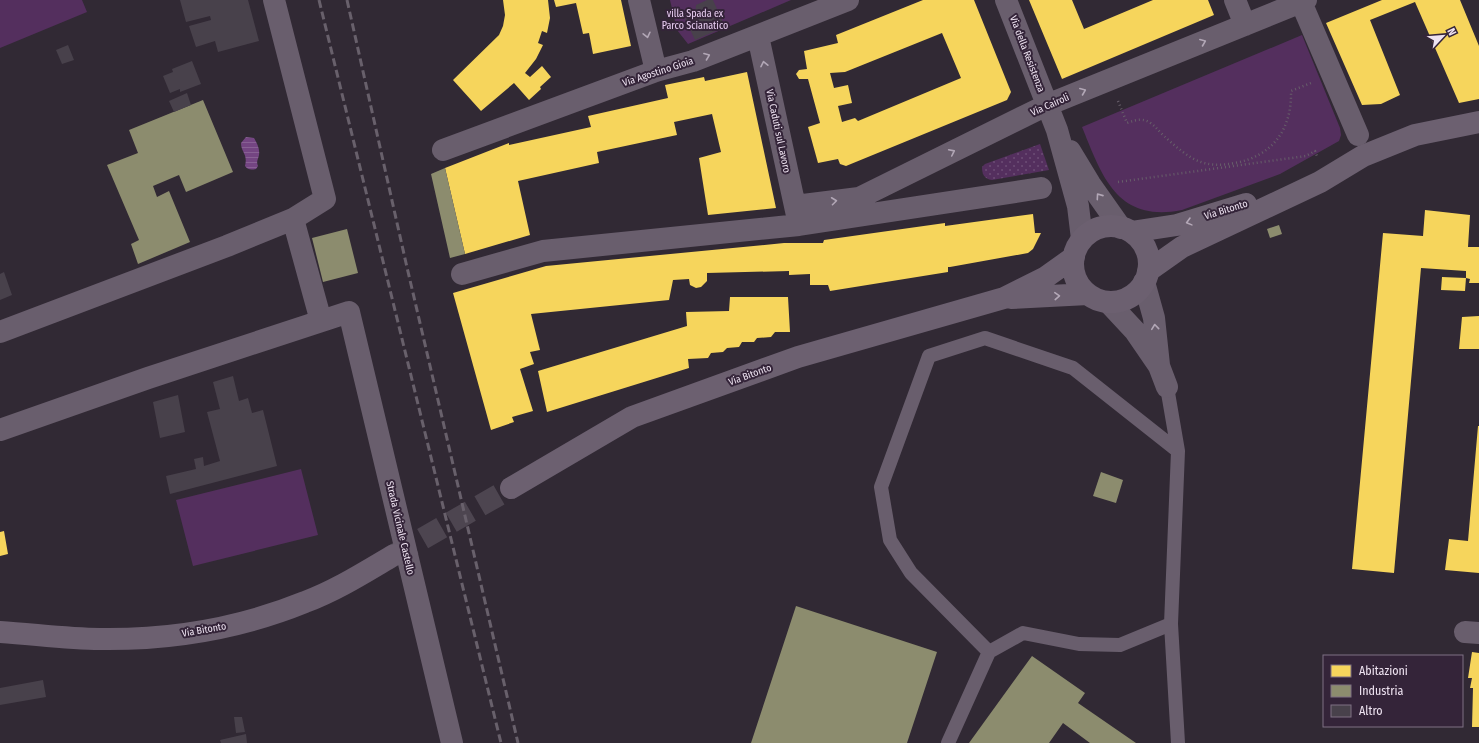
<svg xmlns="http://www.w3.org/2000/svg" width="1479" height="743" viewBox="0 0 1479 743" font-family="'Fira Sans Condensed',sans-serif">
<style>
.grass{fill:url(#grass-dots)}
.green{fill:#542f5e}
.water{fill:url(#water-rules)}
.homes{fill:#f6d55c;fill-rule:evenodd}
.industry{fill:#8c8c6e}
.building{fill:#48414b}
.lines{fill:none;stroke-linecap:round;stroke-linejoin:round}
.secondary-tunnel{stroke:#4d4550;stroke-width:22;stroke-dasharray:22 11;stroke-linecap:butt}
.path{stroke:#675e6a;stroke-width:2.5;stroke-dasharray:1 3;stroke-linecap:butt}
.lane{stroke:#695e6d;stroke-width:14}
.street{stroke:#695e6d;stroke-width:22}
.secondary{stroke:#6c6070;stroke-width:22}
.rail{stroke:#68606b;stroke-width:3;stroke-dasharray:8 4;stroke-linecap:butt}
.oneway{stroke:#b2a7b6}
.oneway2{stroke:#b4a8b7}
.labels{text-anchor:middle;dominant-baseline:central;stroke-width:4;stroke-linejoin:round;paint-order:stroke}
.park-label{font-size:10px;fill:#ebcff4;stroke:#342439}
.street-label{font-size:10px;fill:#eee3f1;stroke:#342439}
</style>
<defs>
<pattern id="grass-dots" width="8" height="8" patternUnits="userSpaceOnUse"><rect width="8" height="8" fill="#542f5e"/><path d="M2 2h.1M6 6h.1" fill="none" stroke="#6d4d76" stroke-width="1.8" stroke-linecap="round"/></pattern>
<pattern id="water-rules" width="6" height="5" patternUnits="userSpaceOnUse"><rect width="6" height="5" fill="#744582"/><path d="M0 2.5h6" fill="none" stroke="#886094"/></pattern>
</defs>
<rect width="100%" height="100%" fill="#312934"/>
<path class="grass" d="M1040,144L1049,170L992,180C984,179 982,174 982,167L985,164Z"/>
<path class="green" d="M0,0H82L87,12L0,48Z
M670,0H791L688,44L677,30Z
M1302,35L1340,128L1341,135L1339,141L1280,174L1182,210C1117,223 1102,176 1082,127Z
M301,469L318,535L193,566L176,500Z"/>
<path class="water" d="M246,137L254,138C257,143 260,149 259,155C258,160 256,161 258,166L256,169C251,170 248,170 245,166C248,153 241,153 241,143Z"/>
<path class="homes" d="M503,0H548L550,18L547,33L542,31L538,43L543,45L536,59L525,73L530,77L542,66L551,77L540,87L541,89L529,100L514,83L481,111L453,80L499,35L503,26L505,15Z
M554,0H621L631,46L593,54L589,33L583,34L576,3L556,7Z
M923,0H974L1011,92L1007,100L846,166L840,164L838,159L818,163L808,127L820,123L808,79H799L796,74L799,70L807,69L804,51L838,43L836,35ZM942,33L961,78L858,121L855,118L842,122L838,106L852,103L848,85L834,88L830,73L845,72Z
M1029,0H1072L1084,29L1153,0H1208L1214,15L1062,79Z
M1382,0H1460L1479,46V99L1459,103L1415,2L1370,20L1400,95L1381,104L1362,105L1326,23Z
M747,72L776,208L708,215L699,158L721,152L712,114L674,122L677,135L597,152L599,163L518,181L530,235L465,254L445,168L509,143V145L591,127L588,116L668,98L665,85L704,77L705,81Z
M1425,210L1470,215L1468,247H1479V283H1469L1470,279L1466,278V271L1421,268L1394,573L1352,569L1383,233L1423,236Z
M1033,214L1035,233H1041L1033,249L1028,253L950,267H948V272L830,291L828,285H810V274L789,275V271L707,273V281L701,287L696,288L690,285L689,279L673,280L669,300L531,314L540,350L530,352L534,364L520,369L533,411L512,417L514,422L491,430L453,293L546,266L784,243H823L824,240L945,223V226Z
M1442,277L1466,278L1465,291L1441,290Z
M730,297H788L790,332H775L771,337L757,338L754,342H742L739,347L727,348L723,352L711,353L708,358L688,359L689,368L547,412L538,371L687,326L686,312L729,311Z
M1479,316V349H1459L1462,317Z
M1478,426H1479V573L1445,570L1449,539L1468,541Z
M4,531L8,554L0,556V532Z
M1472,652L1479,653V727H1472L1473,688H1470L1472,678H1468Z"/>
<path class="industry" d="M203,100L233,172L186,192L179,175L153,186L157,197L169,191L190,242L138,264L131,244L139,240L107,165L138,153L129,130Z
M445,168L465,254L450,258L431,174Z
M1279,225L1282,234L1270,238L1267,229Z
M347,229L358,273L323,282L312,238Z
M1101,472L1123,480L1116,503L1093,496Z
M796,606L937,652L907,743H751Z
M1032,656L1085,693L1078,703L1136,743H1090L1063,723L1049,743H969Z"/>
<path class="building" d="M180,0H248L259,41L218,52L215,41L196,47L189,26L211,20L210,16L186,22Z
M707,0H713L725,27L695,40L685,19L695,15L696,5Z
M68,45L74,60L62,64L56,50Z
M192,61L201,84L180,92V89L170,93L163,76L173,72L172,69Z
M187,93L191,105L174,112L169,101Z
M4,272L12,295L0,300V274Z
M233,376L239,401L248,398L252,413L263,410L277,466L170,494L166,476L196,469L194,459L203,457L204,466L220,461L207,412L220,409L213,382Z
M178,395L185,432L160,438L153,402Z
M43,680L46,697L0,705V688Z
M234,717H242L245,732L236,733Z
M246,734L247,743H221L220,740Z"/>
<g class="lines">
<path class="secondary-tunnel" d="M394,555L511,488"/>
<path class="path" d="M1118,101L1127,123C1147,115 1151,123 1164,136C1174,145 1188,158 1201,162C1213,166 1223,165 1235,163C1273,156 1292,129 1291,91L1311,83
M1118,182L1306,156L1315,151L1317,156"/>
<path class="lane" d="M1171,624L1178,743
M989,652L911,573L890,540L881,487L929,356L985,338L1073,368L1178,451
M948,743L989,652L1023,633L1079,644L1120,645L1171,624L1178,451L1167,387"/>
<path class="street" d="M274,0L325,199L293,219
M639,0L656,71
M1006,0L1057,130L1078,206L1082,239
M1235,0L1245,25
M1301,2L1358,135
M758,36L798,220
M443,150L656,71L693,61L848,0
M1070,151L1090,184L1121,228
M795,206L859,198L1047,105L1306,0
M462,274L543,251L799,225L1041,188
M1144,282L1154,318L1159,365
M1108,302L1135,331L1159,366L1167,387
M0,332L227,246L293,219L321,321
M0,430L148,378L349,312L452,743
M1465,632L1479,633"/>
<path class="secondary" d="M1073 264a38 38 0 1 1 76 0a38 38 0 1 1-76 0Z
M1131,232L1177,225L1246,204
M1148,271L1182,247L1320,182L1363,156L1415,135L1479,122
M1011,298L1088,294
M511,488L632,417L798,357L1004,298L1046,277L1074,257
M0,632C33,634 67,639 100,639C170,640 241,628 305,602C337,590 365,572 394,555"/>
<path class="rail" d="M319,0L501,743
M347,0L406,263L518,743"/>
</g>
<defs><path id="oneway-chevron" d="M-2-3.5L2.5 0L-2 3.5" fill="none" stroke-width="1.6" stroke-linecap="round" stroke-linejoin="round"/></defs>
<g class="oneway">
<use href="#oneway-chevron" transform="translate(647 35) rotate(77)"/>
<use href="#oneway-chevron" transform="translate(1203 42) rotate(-22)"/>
<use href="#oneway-chevron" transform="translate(707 56) rotate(-21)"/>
<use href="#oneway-chevron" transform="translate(764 64) rotate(-102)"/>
<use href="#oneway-chevron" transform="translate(1083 91) rotate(-22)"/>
<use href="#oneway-chevron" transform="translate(952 152) rotate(-26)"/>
<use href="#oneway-chevron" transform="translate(1099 196) rotate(-125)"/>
<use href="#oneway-chevron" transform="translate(834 201) rotate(-7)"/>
<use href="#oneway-chevron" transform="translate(1155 327) rotate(-96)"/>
</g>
<g class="oneway2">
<use href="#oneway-chevron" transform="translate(1189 222) rotate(165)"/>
<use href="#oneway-chevron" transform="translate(1057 296) rotate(-3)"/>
</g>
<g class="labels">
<g class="park-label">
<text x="695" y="14">villa Spada ex<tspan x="695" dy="12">Parco Scianatico</tspan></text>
</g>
<g class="street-label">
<text transform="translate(1027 54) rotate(69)">Via della Resistenza</text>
<text transform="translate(658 72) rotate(-18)">Via Agostino Gioia</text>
<text transform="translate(1050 105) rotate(-24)">Via Cairoli</text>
<text transform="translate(778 131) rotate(78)">Via Caduti sul Lavoro</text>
<text transform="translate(1226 210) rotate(-17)">Via Bitonto</text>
<text transform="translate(750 375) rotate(-20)">Via Bitonto</text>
<text transform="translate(400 528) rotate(77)">Strada Vicinale Castello</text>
<text transform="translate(204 630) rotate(-10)">Via Bitonto</text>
</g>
</g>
<rect x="1323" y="655" width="140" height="72" fill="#342439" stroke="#7e7083"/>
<rect x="1331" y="665" width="20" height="12" fill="#f6d55c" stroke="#7e7083"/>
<text x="1359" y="675" font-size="12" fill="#eee3f1">Abitazioni</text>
<rect x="1331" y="685" width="20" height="12" fill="#8c8c6e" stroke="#7e7083"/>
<text x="1359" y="695" font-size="12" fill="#eee3f1">Industria</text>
<rect x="1331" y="705" width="20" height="12" fill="#48414b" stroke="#7e7083"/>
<text x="1359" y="715" font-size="12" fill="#eee3f1">Altro</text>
<g transform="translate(1443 36) rotate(64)" stroke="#342439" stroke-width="3" paint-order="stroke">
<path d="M0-3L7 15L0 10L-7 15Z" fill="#eee3f1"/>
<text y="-6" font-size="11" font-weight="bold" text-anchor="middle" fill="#eee3f1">N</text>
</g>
</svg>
